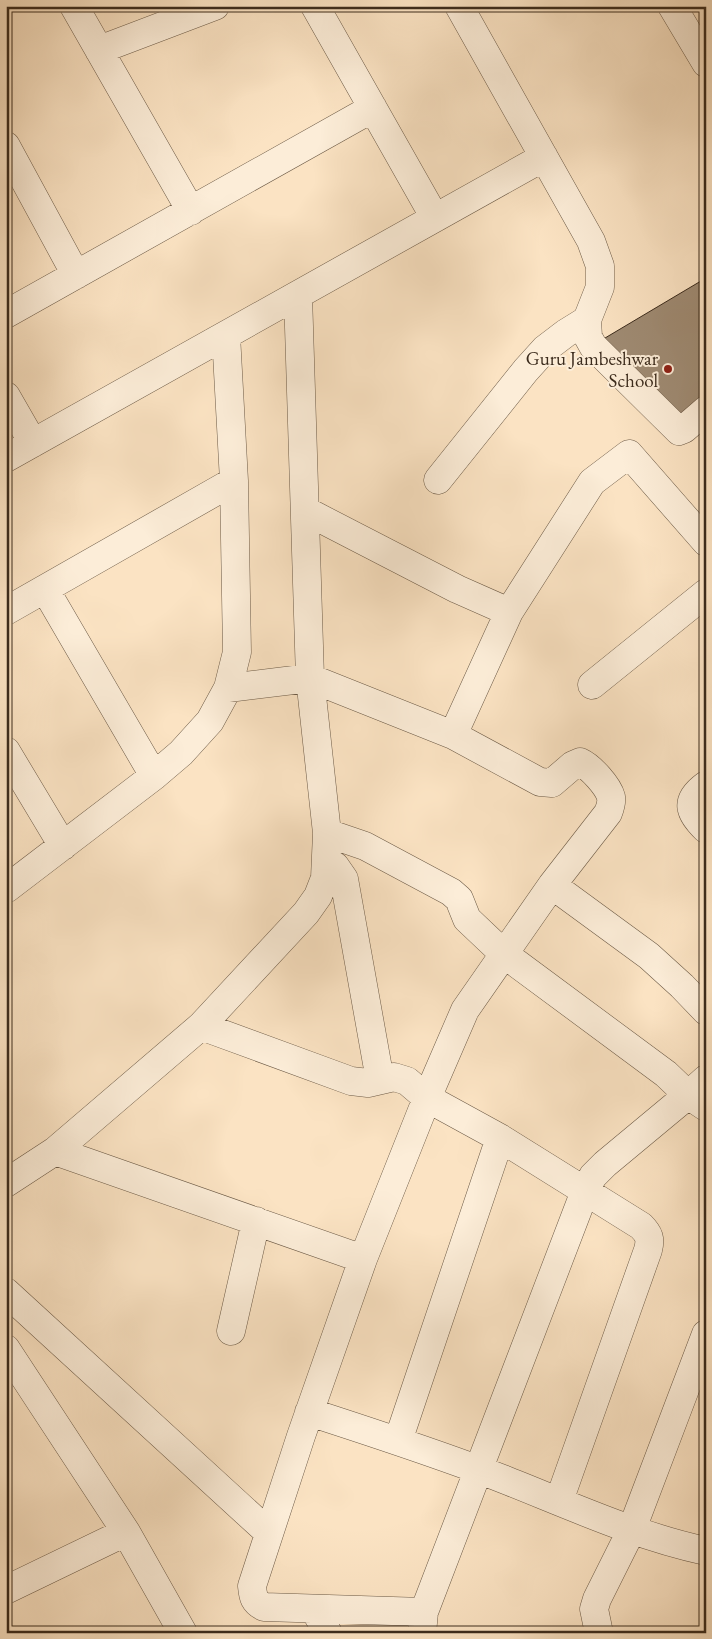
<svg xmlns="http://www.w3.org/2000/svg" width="712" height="1639" viewBox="0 0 712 1639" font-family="'EB Garamond',serif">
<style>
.building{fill:#9f8b73;stroke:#3c2c1d}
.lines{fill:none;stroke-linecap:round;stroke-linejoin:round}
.minor-casing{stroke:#6c5a46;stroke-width:29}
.minor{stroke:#fcedd8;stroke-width:28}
.poi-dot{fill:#8f2418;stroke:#fcedd8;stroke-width:2}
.labels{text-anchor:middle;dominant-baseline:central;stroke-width:4;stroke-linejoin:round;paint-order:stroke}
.poi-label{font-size:19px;fill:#3c2c1d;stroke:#fcedd8;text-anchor:end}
</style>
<rect width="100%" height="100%" fill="#fbe3c3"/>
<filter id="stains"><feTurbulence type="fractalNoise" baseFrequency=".004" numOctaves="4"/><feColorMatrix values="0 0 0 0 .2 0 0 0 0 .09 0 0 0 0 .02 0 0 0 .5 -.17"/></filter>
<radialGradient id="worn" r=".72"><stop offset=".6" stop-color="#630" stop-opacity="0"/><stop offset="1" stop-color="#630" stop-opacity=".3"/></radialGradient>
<path class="building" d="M706,278V396L680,415L600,341Z"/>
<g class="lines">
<g class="minor-casing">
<path id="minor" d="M74,6L191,211
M315,6L435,218
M459,6L591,241L600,266V287L587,320L588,337L593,346L679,431L684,429L706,410
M672,6L706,63
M99,50L215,6
M6,146L76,275
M6,314L373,108
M6,396L33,443
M6,458L544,157
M438,480L526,370L545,349L566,333L587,320
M306,511L457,589L509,612
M45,589L154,776
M6,611L234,481
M592,685L706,593
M228,688L310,678L453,735L540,782L552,783L573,765L580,762C591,767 608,786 611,797C612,803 610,808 608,813L552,885L465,1010L427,1098L363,1259L301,1436L252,1586C253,1597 254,1602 264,1607L424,1612
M453,735L509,612L592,482L629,454L706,542
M6,751L63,846
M706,785C684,801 689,812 706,829
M327,833L365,846L451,892L459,899L467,919L504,954L666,1074L688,1095L706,1107
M327,861L335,866L344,879L380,1080
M552,885L649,956L682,986L706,1011
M6,889L154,776L181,753L210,721L228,688L237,652L234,481L226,335
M201,1026L351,1081L368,1083L394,1077L407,1081L427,1098L500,1138L641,1226C649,1234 651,1239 648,1250L559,1501
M55,1151L363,1259
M6,1183L55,1151L201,1026L306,913L318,896L325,878L327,833L310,678L298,295
M6,1292L269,1533
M231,1331L256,1221
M6,1349L126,1532L183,1633
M309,1412C374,1433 439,1454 503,1479C569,1505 636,1536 706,1551
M398,1441L500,1138
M6,1590L126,1532
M314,1609L328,1633
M422,1633L424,1612L585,1191L593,1176L605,1164L688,1095L706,1079
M599,1633L594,1609L597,1599L632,1529L706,1334"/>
</g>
<use href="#minor" class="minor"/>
</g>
<circle class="poi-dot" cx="668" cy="369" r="5"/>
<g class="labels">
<g class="poi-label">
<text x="658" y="358">Guru Jambeshwar<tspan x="658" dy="22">School</tspan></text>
</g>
</g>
<rect width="712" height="1639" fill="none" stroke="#fbe3c3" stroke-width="25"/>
<rect x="8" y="8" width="697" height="1624" fill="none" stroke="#3c2c1d" stroke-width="2.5"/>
<rect x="12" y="12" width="687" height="1614" fill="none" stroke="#3c2c1d"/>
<rect width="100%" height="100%" filter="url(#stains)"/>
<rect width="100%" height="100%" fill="url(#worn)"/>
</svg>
